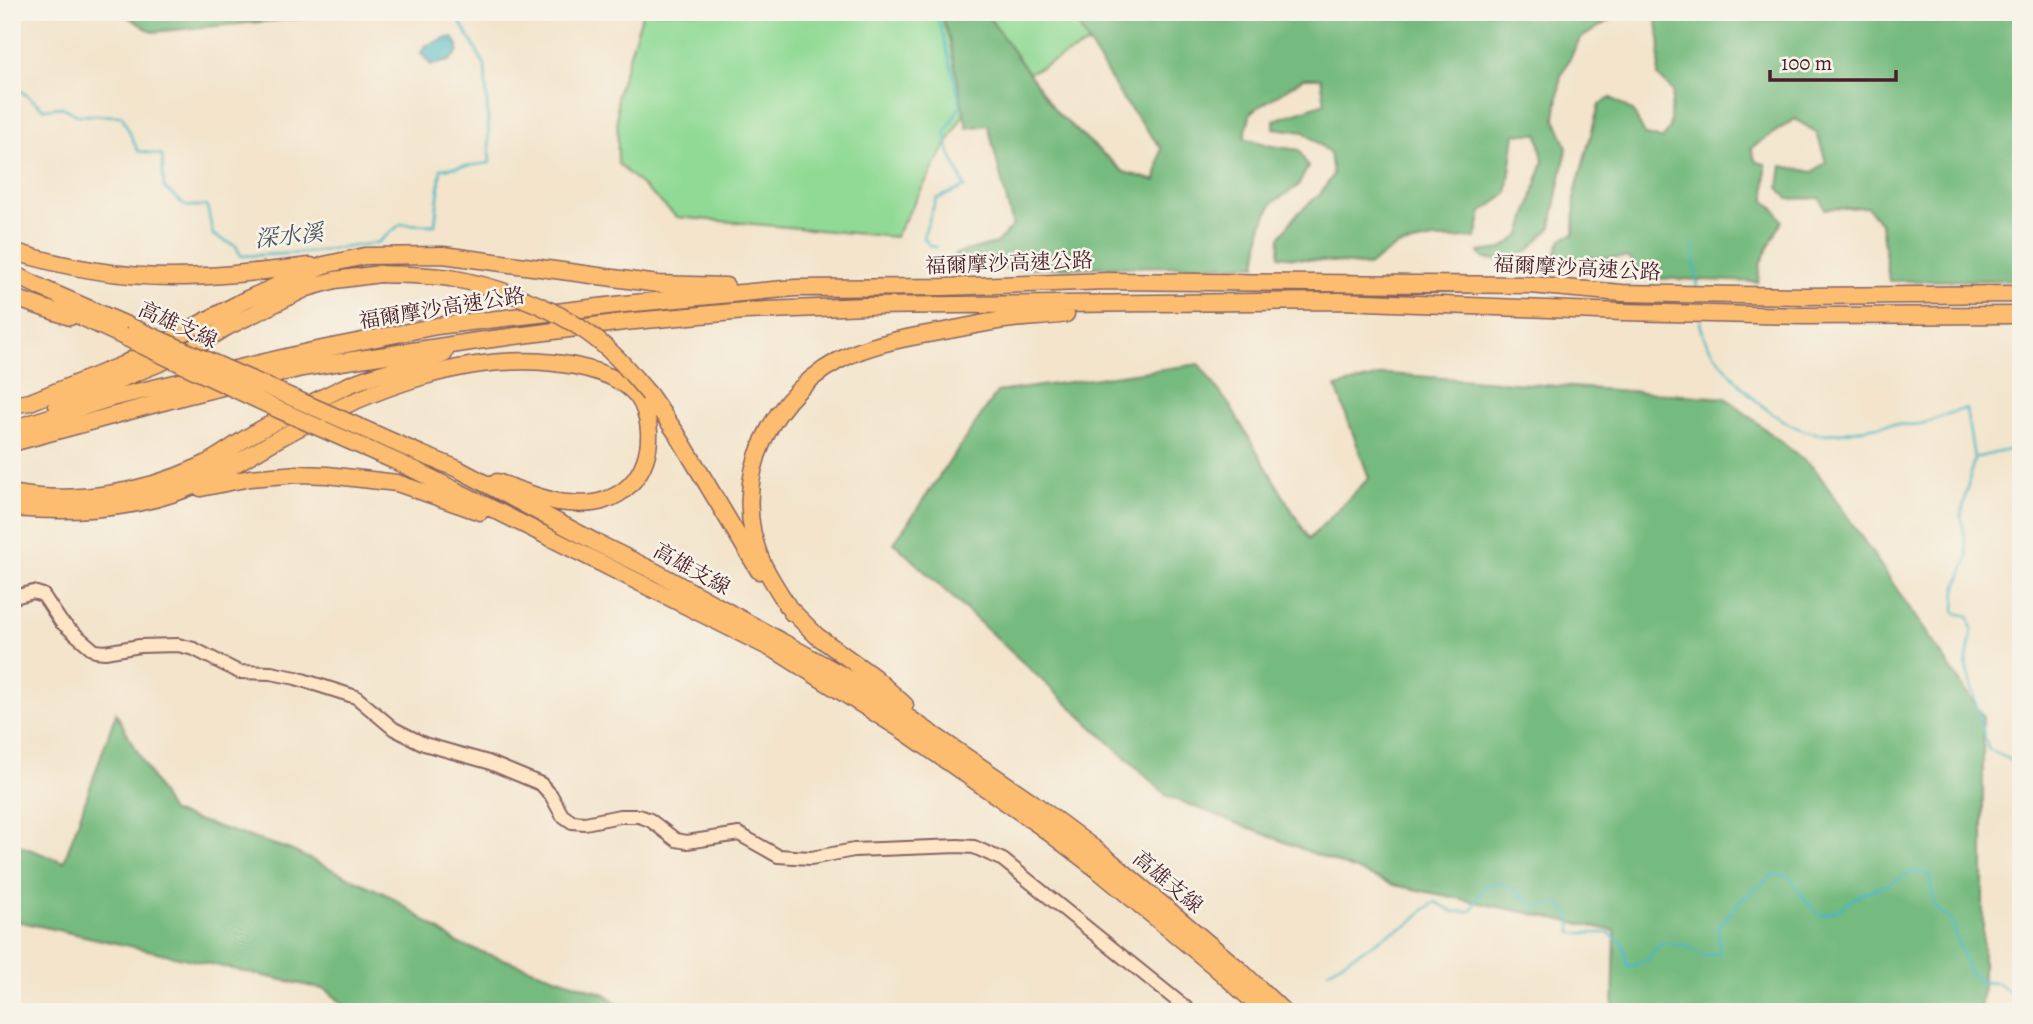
<svg xmlns="http://www.w3.org/2000/svg" width="2033" height="1024" viewBox="0 0 2033 1024" font-family="Alegreya,'Noto Serif TC',serif">
<style>
.green{fill:#91da95;stroke:#6e7c60;stroke-width:2}
.forest{fill:#74ba7e;stroke:#5f6c54;stroke-width:2}
.water{fill:#49b7c3;stroke:#4a6b77;stroke-width:2}
.lines{fill:none;stroke-linecap:round;stroke-linejoin:round}
.stream{stroke:#49b7c3;stroke-width:2.5}
.secondary-casing{stroke:#856463;stroke-width:16}
.highway-casing{stroke:#856463;stroke-width:19}
.secondary{stroke:#fee5c5;stroke-width:12}
.highway{stroke:#fcbd6f;stroke-width:16}
.highway-bridge-casing{stroke:#856463;stroke-width:19;stroke-linecap:butt}
.highway-bridge{stroke:#fcbd6f;stroke-width:16}
.labels{text-anchor:middle;dominant-baseline:central;stroke-width:5;stroke-linejoin:round;paint-order:stroke}
.street-label{font-size:21px;fill:#4a1f2b;stroke:#f7f3e8}
.water-label{font-size:23px;font-style:italic;fill:#4a5460;stroke:#f7f3e8}
</style>
<rect width="100%" height="100%" fill="#f7f3e8"/>
<filter id="ink" filterUnits="userSpaceOnUse"><feTurbulence type="fractalNoise" baseFrequency=".0143" numOctaves="2"/><feDisplacementMap in="SourceGraphic" scale="14" xChannelSelector="R" yChannelSelector="G"/><feConvolveMatrix kernelMatrix="1 2 1 2 8 2 1 2 1" color-interpolation-filters="sRGB"/></filter>
<filter id="wash" filterUnits="userSpaceOnUse"><feTurbulence type="fractalNoise" baseFrequency=".00686" numOctaves="4" result="noise"/><feDisplacementMap in="SourceGraphic" scale="28" xChannelSelector="R" yChannelSelector="G"/><feGaussianBlur stdDeviation="1.57" result="paint"/><feColorMatrix in="noise" values="0 0 0 0 0 0 0 0 0 0 0 0 0 0 0 0 0 1.4 0 .05"/><feComposite in="paint" operator="in"/></filter>
<g filter="url(#wash)">
<rect width="100%" height="100%" fill="#f3e4cb"/>
<path class="green" d="M643,12H1154L971,101L895,237L677,217L618,164L617,95Z"/>
<path class="forest" d="M120,12H293L302,18L152,32Z
M940,12H985L1058,114L1124,172L1156,181L1161,148L1122,98L1070,12H1631L1613,18L1580,39L1561,75L1555,118L1567,147L1551,227L1527,252L1503,260L1484,259L1479,252L1501,249L1521,235L1543,161L1538,134H1515L1507,194L1482,212L1476,238L1434,239L1397,246L1368,266L1279,256L1280,237L1296,215L1320,194L1333,175L1330,153L1304,132L1274,128V120L1325,103L1321,78H1304L1251,112L1244,138L1272,146L1299,150L1308,167L1298,186L1272,203L1262,225L1256,265L954,269L955,254L996,243L1013,226L988,125L967,128L950,42Z
M1653,12H2021V280L1889,281L1881,224L1867,207L1825,209L1820,198L1788,199L1779,187L1782,166L1813,172L1826,162L1817,133L1795,119L1751,148L1756,162L1766,164L1765,201L1775,209L1782,221L1760,264L1758,282L1646,278L1628,257L1553,259L1561,239L1574,234L1575,193L1599,105L1611,98L1633,111L1645,135L1662,139L1669,129L1673,91L1658,76C1660,54 1662,33 1653,12Z
M1199,364L1230,406L1309,539L1369,478L1336,387L1387,374L1726,398L1815,469L1983,716V986L1980,1012H1613L1615,931L1394,885L1167,796L894,543L997,392Z
M116,713L171,812L288,849L390,896L459,944L605,994L628,1012H351L327,990L12,920V843L64,862Z"/>
<path class="water" d="M446,38H453L458,45V52L449,61L431,65L421,53L425,46Z"/>
<g class="lines">
<path class="stream" d="M931,12L940,24L961,105L945,133L950,153L965,187L936,199L923,237L930,246L936,247
M12,84L44,109L62,107L77,115L122,116L138,151L162,155L164,188L186,206H207L213,235L236,246L241,256L304,253L377,243L401,224L435,225L441,169L490,163L485,65L454,12
M1693,244L1697,290
M1700,321C1703,345 1717,356 1732,375C1750,398 1783,427 1814,433C1836,436 1861,429 1883,425C1895,423 1908,426 1920,424C1937,420 1947,412 1966,409L1974,458
M2021,447L1974,458L1961,516L1968,557L1956,589L1955,613L1969,616L1972,630L1966,666L1988,749L2021,765
M1328,971L1392,932L1408,925L1425,909L1436,902L1454,912L1471,911L1485,886L1498,882L1520,894L1536,907L1560,904L1571,918L1572,933H1608L1623,943L1628,967L1647,960L1661,943L1684,945L1705,956L1720,953L1718,927L1739,902L1774,874L1789,876L1807,902L1820,916L1840,909L1861,894L1889,884L1912,871L1930,875L1935,907L1951,921L1968,971L1981,982L1997,983L2021,1000
M2016,1012L2021,1007"/>
</g>
</g>
<g filter="url(#ink)">
<g class="lines">
<g class="secondary-casing">
<path id="secondary" d="M12,595L18,596L33,592L43,595L61,622L95,651L105,652L140,646L178,645L194,649L239,672L271,673L296,678L356,697L394,729L424,744L488,762L541,784L551,795L562,815L572,822L585,823L620,816H639L650,820L676,840L687,842L739,834L778,856L811,858L854,850L958,846L974,847L1003,860L1191,1012"/>
</g>
<g class="highway-casing">
<path id="highway" d="M12,251C64,267 117,277 172,277C218,277 265,271 311,266
M12,273L44,289L136,329
M12,297L70,317
M62,308L122,336
M649,394L677,434L759,571
M12,405L30,402L122,365L245,300L324,265L365,256L443,255L658,284L726,286
M57,405L184,353L227,327L307,288L335,280L380,274
M12,429L111,398L312,351L437,326L624,304L795,288L944,287L1107,281L1530,285L1622,293L1674,294L1806,296L2021,294
M12,443L185,396L302,368L477,341L624,322L745,311L866,306L1340,301L1623,312L1803,316L2021,315
M421,454L458,469L597,543L656,572L862,686L1028,799L1107,858L1240,970L1284,1012
M413,469L778,652L902,730L1040,826L1094,867L1215,967L1265,1012
M201,488L250,478L298,474L327,475L397,483L480,512
M12,493C74,505 142,493 199,467C220,457 238,442 258,431C286,415 315,401 344,387C376,372 411,367 444,354
M12,508C67,512 122,511 175,493C211,481 244,458 278,439C365,391 474,346 575,366C599,371 631,381 642,404C659,440 645,487 605,500C596,504 579,504 568,503C547,502 518,489 497,482
M786,605L817,636L874,677L905,705
M792,613C782,596 770,579 762,562C726,479 772,389 852,354C883,341 917,336 950,330C971,326 992,321 1013,319C1031,317 1049,317 1066,314"/>
</g>
<use href="#secondary" class="secondary"/>
<use href="#highway" class="highway"/>
<g class="highway-bridge-casing">
<path id="highway-bridge" d="M380,274C404,275 427,275 450,278C507,288 571,313 613,354C626,366 637,381 649,394
M136,329L421,454
M122,336L277,409L413,469"/>
</g>
<use href="#highway-bridge" class="highway-bridge"/>
</g>
</g>
<g class="labels">
<g class="street-label">
<text transform="translate(1009 263) rotate(-2)">福爾摩沙高速公路</text>
<text transform="translate(1577 268) rotate(3)">福爾摩沙高速公路</text>
<text transform="translate(442 308) rotate(-9)">福爾摩沙高速公路</text>
<text transform="translate(178 325) rotate(24)">高雄支線</text>
<text transform="translate(692 569) rotate(29)">高雄支線</text>
<text transform="translate(1168 882) rotate(40)">高雄支線</text>
</g>
<g class="water-label">
<text transform="translate(289 236) rotate(-6)">深水溪</text>
</g>
</g>
<rect width="2033" height="1024" fill="none" stroke="#f7f3e8" stroke-width="42"/>
<path d="M1770 70v10h126v-10" fill="none" stroke="#4a1f2b" stroke-width="3.5"/>
<text x="1781" y="70" font-size="21" fill="#4a1f2b" stroke="#f7f3e8" stroke-width="5" paint-order="stroke">100 m</text>
</svg>
